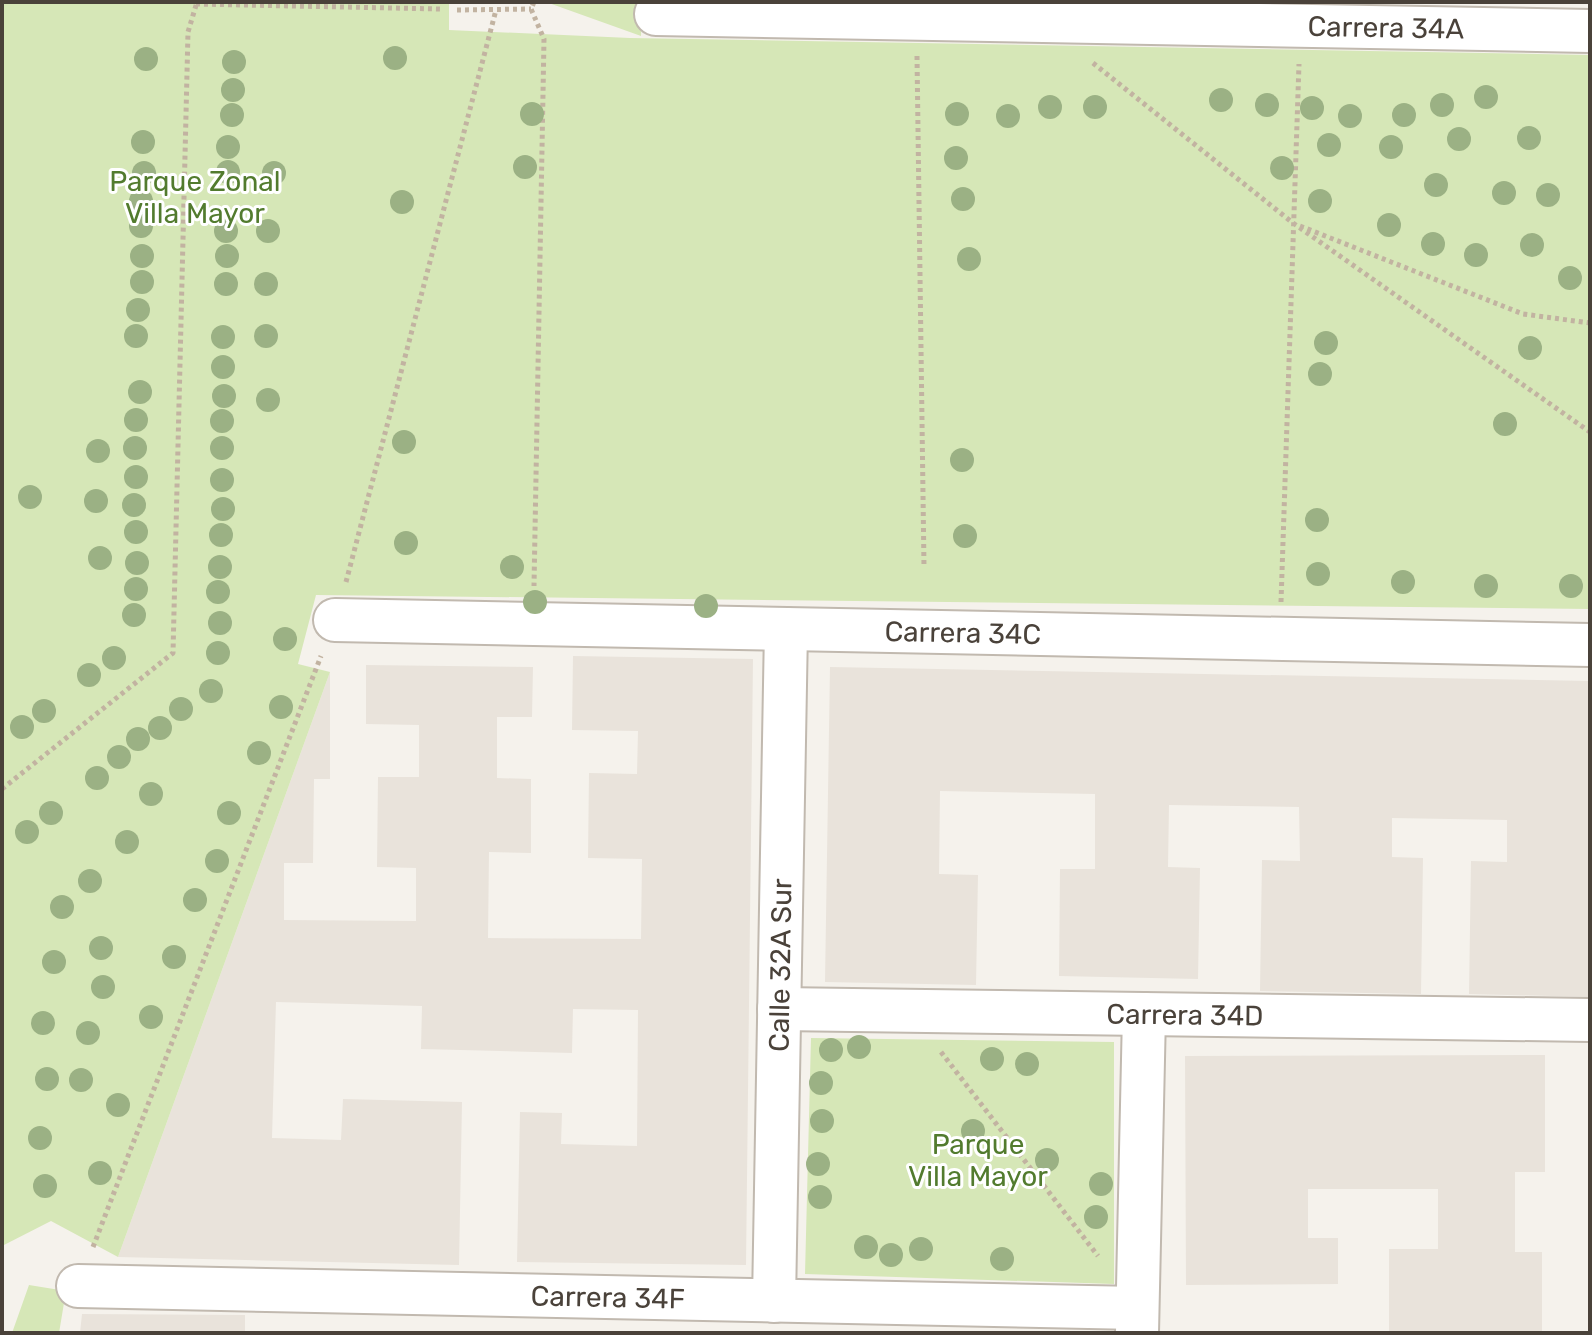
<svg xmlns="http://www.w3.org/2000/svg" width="1592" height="1335" viewBox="0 0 1592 1335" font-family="Rubik,sans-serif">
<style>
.residential{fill:#e9e3db}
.green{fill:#d6e7b7}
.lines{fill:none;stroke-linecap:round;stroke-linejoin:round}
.street-casing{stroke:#c1b9af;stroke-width:46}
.path{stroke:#c2b3a1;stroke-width:5;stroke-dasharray:4 4;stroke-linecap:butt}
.street{stroke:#fff;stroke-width:42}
.tree{fill:#9bb184}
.labels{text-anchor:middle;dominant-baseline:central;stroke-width:6;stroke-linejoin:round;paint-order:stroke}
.street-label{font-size:28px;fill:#4a423a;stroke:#fff}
.park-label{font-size:28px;fill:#527b2e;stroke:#fff}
</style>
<rect width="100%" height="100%" fill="#f5f2ec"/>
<path class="residential" d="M573,656L753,659L746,1265L517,1262L520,1112L562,1113L561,1144L637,1146L638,1010L573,1009L572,1053L421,1049L422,1006L276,1002L272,1138L341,1140L343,1099L462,1102L459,1265L118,1257L330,672V779H314L313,863H284V920L416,921V868L377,867L378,777H419V725L366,724V665L533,667L532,717H497V778L531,779V853L489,852L488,938L641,939L642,859L588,858L589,773L637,774L638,731L572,730Z
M830,667L1590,681V997L1469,994L1471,861L1507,862V820L1392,818V857L1423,858L1421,994L1260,991L1262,860L1300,861L1299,807L1169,805L1168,867L1200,868L1198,979L1059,976L1060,869H1095V794L940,791L939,874L978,875L976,985L825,982Z
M1545,1055V1172H1515V1252H1542V1333H1389V1249H1438V1189H1308V1238H1338V1284L1186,1285L1185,1056Z
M82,1314L245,1315V1333H80Z"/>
<path class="green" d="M2,2H449V30L630,38L1590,55V609L316,595L298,664L330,672L118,1257L51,1221L2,1246Z
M546,2H642L641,36Z
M811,1038L1114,1042V1284L805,1274Z
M29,1285L66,1291L59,1333H12Z"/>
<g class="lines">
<g class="street-casing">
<g id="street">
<path id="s1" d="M656,14L1590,31"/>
<path id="s2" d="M335,620L1590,645"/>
<path id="s3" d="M779,1009L1590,1020"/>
<path id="s4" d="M78,1286L1137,1308"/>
<path id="s5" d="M774,1301L786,629"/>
<path d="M1137,1333L1144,1014"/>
</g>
</g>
<path class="path" d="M534,2L531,9L544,39L534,586
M196,4L440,9
M457,10L531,9
M917,56L924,567
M1093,63L1293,223L1590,432
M1300,226L1523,314L1590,323
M346,582L496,10
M1281,602L1299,64
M2,789L173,653L188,32L197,2
M941,1052L1098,1256
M93,1247L321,656"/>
<use href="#street" class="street"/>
</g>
<g class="tree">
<circle cx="395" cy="58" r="12"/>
<circle cx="146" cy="59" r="12"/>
<circle cx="234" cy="62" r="12"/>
<circle cx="233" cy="90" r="12"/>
<circle cx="1486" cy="97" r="12"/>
<circle cx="1221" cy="100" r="12"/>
<circle cx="1267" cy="105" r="12"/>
<circle cx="1442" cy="105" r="12"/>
<circle cx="1050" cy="107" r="12"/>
<circle cx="1095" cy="107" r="12"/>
<circle cx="1312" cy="108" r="12"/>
<circle cx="532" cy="114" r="12"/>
<circle cx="957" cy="114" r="12"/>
<circle cx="232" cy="115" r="12"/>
<circle cx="1404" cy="115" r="12"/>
<circle cx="1008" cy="116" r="12"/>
<circle cx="1350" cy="116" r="12"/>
<circle cx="1529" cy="138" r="12"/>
<circle cx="1459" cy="139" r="12"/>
<circle cx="143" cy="142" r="12"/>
<circle cx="1329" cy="145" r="12"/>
<circle cx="228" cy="147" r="12"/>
<circle cx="1391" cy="147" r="12"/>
<circle cx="956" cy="158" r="12"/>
<circle cx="525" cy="167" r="12"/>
<circle cx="1282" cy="168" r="12"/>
<circle cx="228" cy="172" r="12"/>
<circle cx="144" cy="173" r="12"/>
<circle cx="274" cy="173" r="12"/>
<circle cx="1436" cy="185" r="12"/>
<circle cx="1504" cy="193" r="12"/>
<circle cx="1548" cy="195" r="12"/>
<circle cx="963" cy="199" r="12"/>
<circle cx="141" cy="201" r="12"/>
<circle cx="1320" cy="201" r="12"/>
<circle cx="402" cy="202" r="12"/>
<circle cx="1389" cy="225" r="12"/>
<circle cx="141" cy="226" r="12"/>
<circle cx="226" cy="231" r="12"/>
<circle cx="268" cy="231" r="12"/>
<circle cx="1433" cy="244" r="12"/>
<circle cx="1532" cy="245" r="12"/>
<circle cx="1476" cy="255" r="12"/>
<circle cx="142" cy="256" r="12"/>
<circle cx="227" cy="256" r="12"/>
<circle cx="969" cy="259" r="12"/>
<circle cx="1570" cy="278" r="12"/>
<circle cx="142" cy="282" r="12"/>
<circle cx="226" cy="284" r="12"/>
<circle cx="266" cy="284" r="12"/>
<circle cx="138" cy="310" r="12"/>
<circle cx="136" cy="336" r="12"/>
<circle cx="266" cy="336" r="12"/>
<circle cx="223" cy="337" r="12"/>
<circle cx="1326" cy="343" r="12"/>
<circle cx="1530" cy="348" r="12"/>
<circle cx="223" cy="367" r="12"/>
<circle cx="1320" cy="374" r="12"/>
<circle cx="140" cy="392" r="12"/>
<circle cx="224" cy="396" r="12"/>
<circle cx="268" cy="400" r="12"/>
<circle cx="136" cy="420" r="12"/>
<circle cx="222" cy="421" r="12"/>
<circle cx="1505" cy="424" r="12"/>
<circle cx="404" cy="442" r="12"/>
<circle cx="135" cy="448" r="12"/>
<circle cx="222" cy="448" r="12"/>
<circle cx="98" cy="451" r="12"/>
<circle cx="962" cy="460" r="12"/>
<circle cx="136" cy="477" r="12"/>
<circle cx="222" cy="480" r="12"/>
<circle cx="30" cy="497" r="12"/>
<circle cx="96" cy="501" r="12"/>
<circle cx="134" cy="505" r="12"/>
<circle cx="223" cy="509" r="12"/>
<circle cx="1317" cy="520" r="12"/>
<circle cx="136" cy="532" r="12"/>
<circle cx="221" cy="535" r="12"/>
<circle cx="965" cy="536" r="12"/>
<circle cx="406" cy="543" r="12"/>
<circle cx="100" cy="558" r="12"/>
<circle cx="137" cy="563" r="12"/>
<circle cx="220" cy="567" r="12"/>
<circle cx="512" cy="567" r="12"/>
<circle cx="1318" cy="574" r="12"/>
<circle cx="1403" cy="582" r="12"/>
<circle cx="1486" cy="586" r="12"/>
<circle cx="1571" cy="586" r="12"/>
<circle cx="136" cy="589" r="12"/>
<circle cx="218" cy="592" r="12"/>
<circle cx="535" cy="602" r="12"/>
<circle cx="706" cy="606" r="12"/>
<circle cx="134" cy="615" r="12"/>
<circle cx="220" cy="623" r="12"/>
<circle cx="285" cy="639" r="12"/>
<circle cx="218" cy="653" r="12"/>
<circle cx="114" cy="658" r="12"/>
<circle cx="89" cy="675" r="12"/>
<circle cx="211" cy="691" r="12"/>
<circle cx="281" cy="707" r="12"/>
<circle cx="181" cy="709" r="12"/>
<circle cx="44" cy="711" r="12"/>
<circle cx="22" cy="727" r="12"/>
<circle cx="160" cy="728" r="12"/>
<circle cx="138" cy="739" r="12"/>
<circle cx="259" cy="753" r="12"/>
<circle cx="119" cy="757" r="12"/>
<circle cx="97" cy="778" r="12"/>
<circle cx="151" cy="794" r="12"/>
<circle cx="51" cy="813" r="12"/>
<circle cx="229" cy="813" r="12"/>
<circle cx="27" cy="832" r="12"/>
<circle cx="127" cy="842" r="12"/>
<circle cx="217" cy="861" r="12"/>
<circle cx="90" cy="881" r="12"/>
<circle cx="195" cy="900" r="12"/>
<circle cx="62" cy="907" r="12"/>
<circle cx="101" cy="948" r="12"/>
<circle cx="174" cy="957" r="12"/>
<circle cx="54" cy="962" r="12"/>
<circle cx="103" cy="987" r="12"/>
<circle cx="151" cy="1017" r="12"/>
<circle cx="43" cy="1023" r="12"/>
<circle cx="88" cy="1033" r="12"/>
<circle cx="859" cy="1047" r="12"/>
<circle cx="831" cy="1050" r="12"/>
<circle cx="992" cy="1059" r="12"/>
<circle cx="1027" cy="1064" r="12"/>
<circle cx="47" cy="1079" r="12"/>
<circle cx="81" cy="1080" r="12"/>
<circle cx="821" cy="1083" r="12"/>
<circle cx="118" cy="1105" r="12"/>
<circle cx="822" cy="1121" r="12"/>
<circle cx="973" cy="1131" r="12"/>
<circle cx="40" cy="1138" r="12"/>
<circle cx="1047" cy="1160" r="12"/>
<circle cx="818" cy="1164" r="12"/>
<circle cx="100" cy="1173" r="12"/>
<circle cx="1101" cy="1184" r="12"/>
<circle cx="45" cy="1186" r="12"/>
<circle cx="820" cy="1197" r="12"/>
<circle cx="1096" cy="1217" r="12"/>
<circle cx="866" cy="1247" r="12"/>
<circle cx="921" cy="1249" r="12"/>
<circle cx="891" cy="1255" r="12"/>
<circle cx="1002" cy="1259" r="12"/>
</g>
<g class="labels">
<g class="street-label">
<text stroke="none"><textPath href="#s1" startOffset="730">Carrera 34A</textPath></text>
<text stroke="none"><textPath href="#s2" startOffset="628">Carrera 34C</textPath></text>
<text stroke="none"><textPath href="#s5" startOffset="336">Calle 32A Sur</textPath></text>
<text stroke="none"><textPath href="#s3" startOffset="406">Carrera 34D</textPath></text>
<text stroke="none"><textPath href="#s4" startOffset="530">Carrera 34F</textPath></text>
</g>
<g class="park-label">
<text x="195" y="181">Parque Zonal<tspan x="195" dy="32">Villa Mayor</tspan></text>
<text x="978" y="1144">Parque<tspan x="978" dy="32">Villa Mayor</tspan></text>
</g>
</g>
<rect width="1592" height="1335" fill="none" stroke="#4a423a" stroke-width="8"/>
</svg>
